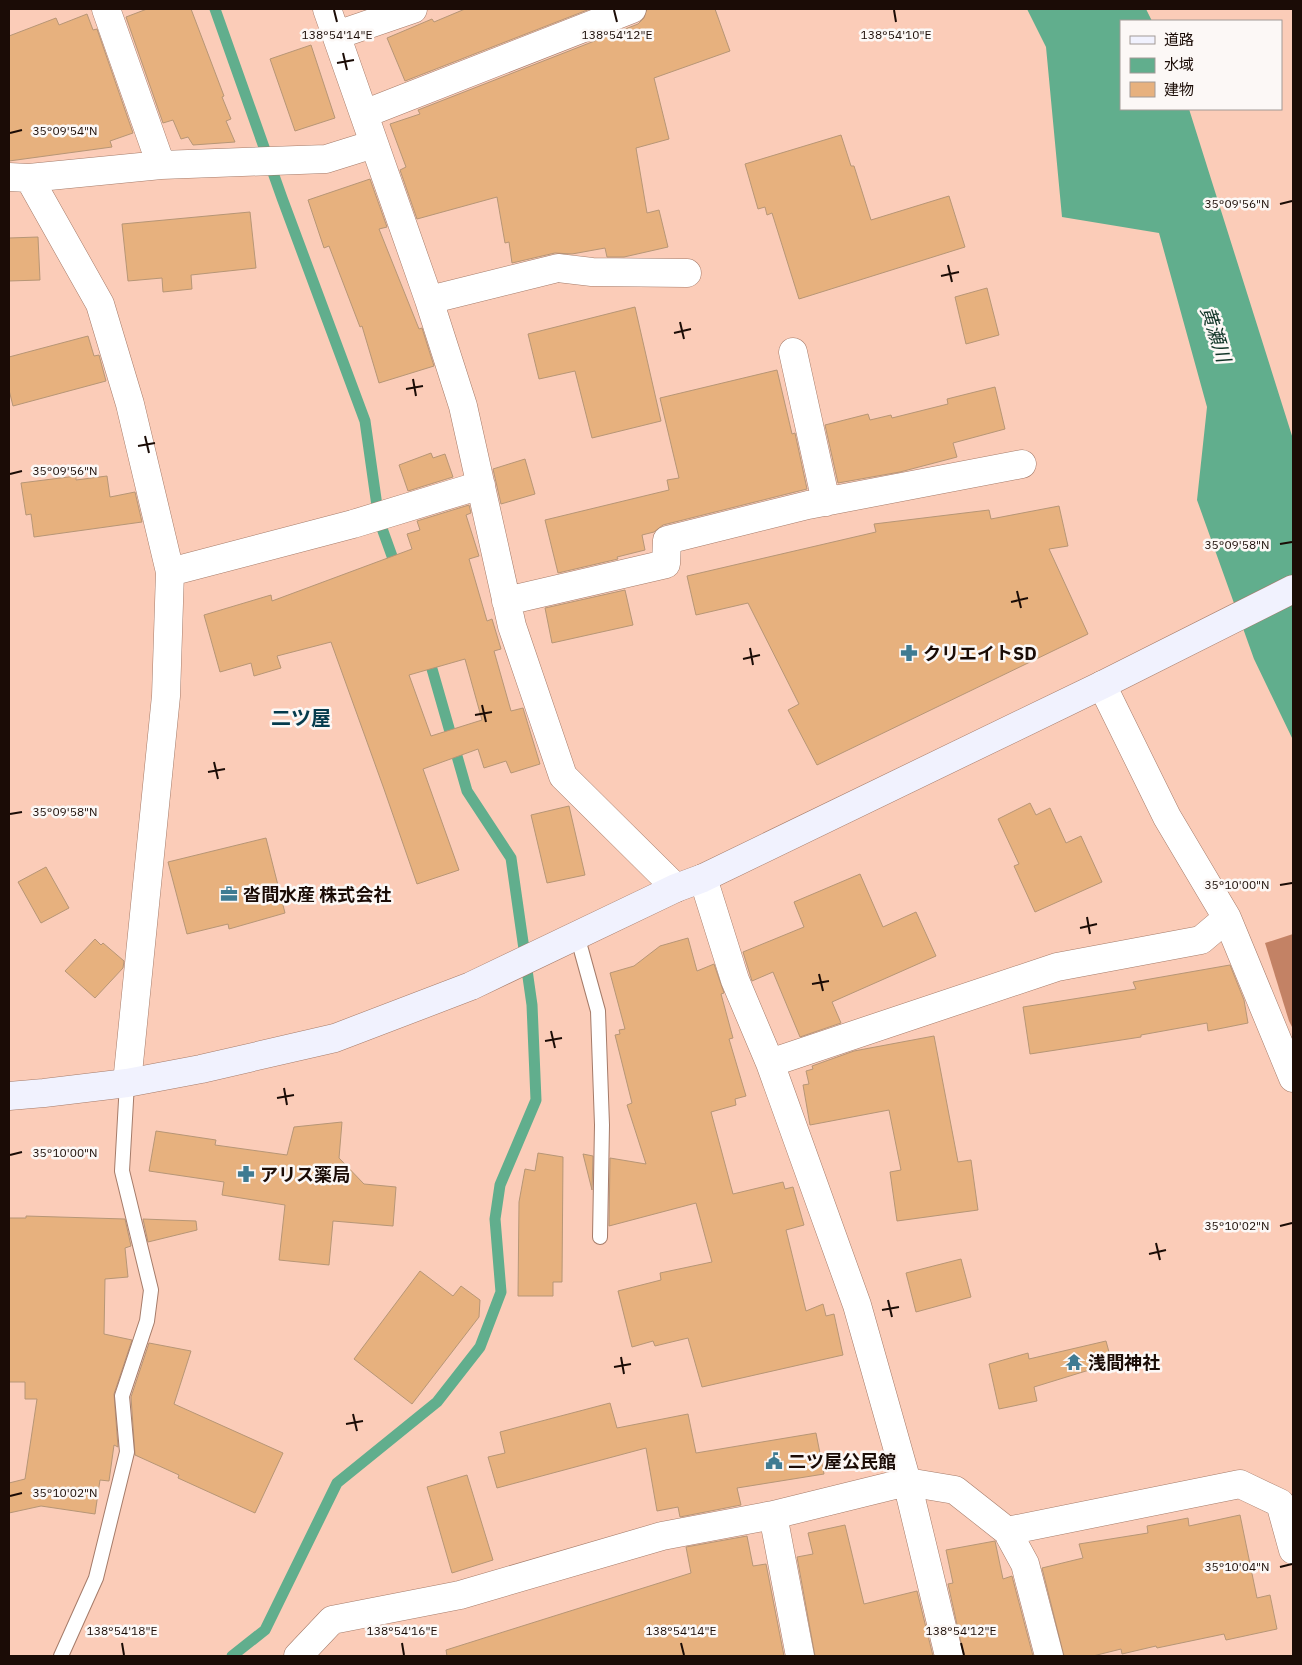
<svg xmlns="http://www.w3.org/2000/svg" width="1302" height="1665" viewBox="0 0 1302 1665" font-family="'IBM Plex Sans','Noto Sans JP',sans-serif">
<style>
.forest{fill:#c38265}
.water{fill:#61ae8d}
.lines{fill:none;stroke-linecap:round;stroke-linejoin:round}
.stream{stroke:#61ae8d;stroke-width:11}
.building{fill:#e7b17e;stroke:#b79676;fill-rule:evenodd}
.lane-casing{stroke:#a57b69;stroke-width:16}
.street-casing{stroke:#a57b69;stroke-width:29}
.secondary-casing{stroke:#a57b69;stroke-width:29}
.lane{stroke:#fff;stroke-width:14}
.street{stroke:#fff;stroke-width:28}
.secondary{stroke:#f1f2fe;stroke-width:28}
.ticks{fill:none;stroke:#1b0c06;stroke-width:2}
.labels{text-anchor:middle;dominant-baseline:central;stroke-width:5;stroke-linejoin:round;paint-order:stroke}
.poi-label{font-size:18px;font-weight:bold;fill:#1b0c06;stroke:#fcf8f6;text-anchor:start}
.water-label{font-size:19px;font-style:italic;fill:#113527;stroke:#fcf8f6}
.quarter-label{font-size:20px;font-weight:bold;fill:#043b4c;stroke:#fcf8f6}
.ticks-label{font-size:12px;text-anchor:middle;fill:#1b0c06;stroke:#fcf8f6;stroke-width:5;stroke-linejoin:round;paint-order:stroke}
</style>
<rect width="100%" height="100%" fill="#fbccb8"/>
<path class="forest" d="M1293,934V1029L1289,1021L1265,943Z"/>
<path class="water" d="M1027,9H1146L1152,21H1121V109H1189L1293,439V740L1254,659L1197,500L1207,407L1159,233L1062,217L1046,47Z"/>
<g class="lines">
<path class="stream" d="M215,9L282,198L365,421L379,520L397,570
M232,1656L265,1630L337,1483L437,1402L480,1347L501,1292L495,1219L500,1185L536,1100L532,1005L511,858L467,791L428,655"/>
</g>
<path class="building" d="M147,9H191L224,96L222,97L231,119L226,121L235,142L193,145L188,137L181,139L173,120L163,123L126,17Z
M465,9H590L405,81L387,38L432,19L434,22Z
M647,9H715L730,51L654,78L669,139L636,148L647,213L659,210L668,247L624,257H607L605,248L572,254L555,253L512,263L509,242L505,243L497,197L417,219L400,170L406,167L390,124L420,114L418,110L638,24L644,18Z
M87,14L93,30L97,29L133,133L110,141L112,147L9,161V36L56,18L59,25Z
M311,45L335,118L295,131L270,59Z
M841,135L851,166H854L871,220L949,196L965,247L799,299L772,213L767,215L765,207L758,209L745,164Z
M370,179L387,227L379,229L419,329L422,328L434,366L379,383L362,326L360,327L329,246L324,248L308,200Z
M250,212L256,268L191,275L192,289L163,292L162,278L128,281L122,224Z
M38,237L40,280L9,281V238Z
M987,288L999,335L966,344L955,297Z
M635,307L661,421L592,438L575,371L539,379L528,334Z
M88,336L94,356L99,355L106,381L13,406L9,390V357Z
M777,370L792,434L795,433L807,489L663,525L654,532L642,535L645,550L617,557L618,559L558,573L545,520L669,490L667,480L679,478L660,398Z
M995,387L1005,429L953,443L957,457L900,472L838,483L825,425L868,414L870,420L891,415L892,418L948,404L947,399Z
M431,453L433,458L445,454L453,477L408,491L399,465Z
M525,459L535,494L501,504L493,469Z
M76,476V480L107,476L110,497L135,492L142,522L34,537L31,514L26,515L21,483Z
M469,505L471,513L466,515L479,556L469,559L487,621L492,619L501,649L494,651L511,711L523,708L540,764L511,773L506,761L484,768L478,749L423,769L459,870L417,884L384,789L331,642L277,656L281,668L254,676L251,663L220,672L204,615L271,595L272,601L412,549L407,534L420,530L417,521ZM465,659L482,720L431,736L409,675Z
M1059,506L1068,546L1049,549L1088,634L817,765L788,710L799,704L748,603L696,615L687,576L876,532L874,524L989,510L991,519Z
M625,590L633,625L552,643L545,608Z
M1030,803L1036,815L1050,808L1066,843L1081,836L1102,882L1035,912L1014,866L1019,864L998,819Z
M569,806L585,875L547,883L531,815Z
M266,838L285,913L229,929L228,924L187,934L168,862Z
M46,867L69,908L41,923L18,882Z
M860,874L883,927L916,912L936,956L832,1002L841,1023L800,1037L773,972L752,981L743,952L804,927L794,902Z
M688,938L697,971L714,964L724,993L721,994L733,1038L729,1039L746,1096L735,1099L736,1105L711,1112L733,1194L783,1182L785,1189L793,1187L804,1225L786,1230L806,1311L823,1304L826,1316L834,1314L843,1355L702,1387L688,1338L655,1346L653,1341L632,1347L618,1291L661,1280L660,1273L712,1262L696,1203L609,1226L610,1158L646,1164L627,1105L632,1103L615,1035L620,1034L619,1030L625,1029L610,973L634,966L660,946Z
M95,939L101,945L103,943L124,961L123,968L95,998L65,971Z
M1230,965L1244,1000L1248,1023L1208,1031L1207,1023L1141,1035V1037L1030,1054L1023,1007L1136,989L1133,982Z
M934,1036L958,1162L971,1160L978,1210L897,1221L890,1172L901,1170L889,1110L810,1125L803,1085L809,1084L806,1071L813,1069L812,1066L854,1051Z
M342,1122L339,1158L364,1184L396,1187L393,1226L333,1221L329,1265L279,1260L285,1205L222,1195L224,1182L149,1171L156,1131L216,1140L215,1145L287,1155L294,1127Z
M538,1153L563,1157L562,1282H553V1296H518L519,1202L525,1169L535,1171Z
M583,1154L593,1156L592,1190Z
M26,1216L125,1219L131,1246L125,1248L128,1277L105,1279L104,1334L132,1340L114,1394L118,1447L114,1445L109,1481L100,1480L95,1514L41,1506L9,1513V1483L25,1479L37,1399H25V1382H9V1218H26Z
M143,1219L196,1221L197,1230L148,1242Z
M961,1259L971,1297L916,1312L906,1273Z
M420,1271L453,1296L461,1286L480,1300L479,1317L412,1404L354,1359Z
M1106,1341L1112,1363L1034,1387L1037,1401L999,1409L989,1364L1028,1353L1029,1359Z
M149,1343L191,1351L174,1404L283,1453L255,1513L178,1478L179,1475L135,1455L131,1397Z
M610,1403L617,1428L688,1414L696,1453L816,1433L824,1474L737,1488L741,1505L680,1517L678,1507L657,1511L646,1448L497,1488L488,1457L505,1453L500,1432Z
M467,1475L493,1560L452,1573L427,1487Z
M1240,1515L1257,1598L1270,1595L1277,1629L1226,1640L1224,1634L1157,1648L1156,1646L1122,1654L1121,1649L1093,1656H1064L1042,1568L1083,1558L1079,1544L1148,1533L1147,1526L1188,1518L1189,1526Z
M845,1525L864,1604L917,1591L933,1656H815L797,1557L813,1554L808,1533Z
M747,1536L753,1566L766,1564L784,1656H447L446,1650L691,1573L686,1547Z
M995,1541L1003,1579L1012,1576L1033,1656H964L948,1584L953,1583L946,1550Z"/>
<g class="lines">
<g class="lane-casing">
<path id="lane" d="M577,935L598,1011L602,1125L600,1237
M61,1656L96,1578L127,1452L122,1396L147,1321L151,1290L122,1171L127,1083"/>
</g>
<g class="street-casing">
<path id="street" d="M106,9L161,165
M327,9L429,300L463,406L512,626L563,776L676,888
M337,35L413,9
M364,114L632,9
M9,177L29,178L161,165L326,159L374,144
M29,178L100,304L130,404L170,572L166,696L127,1083
M429,300L558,268L592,272L687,273
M793,352L826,502
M170,572L353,524L481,485
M506,601L666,564L667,540L808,505L1022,464
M703,878L735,980L770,1063L857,1305L907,1482L949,1656
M1227,918L1293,1078
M770,1063L1057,967L1201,940L1227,918L1167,817L1102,685
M773,1515L800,1656
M1007,1531L1025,1564L1049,1656
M298,1656L332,1620L460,1595L662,1536L773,1515L907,1482L955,1490L1007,1531L1240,1484L1280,1503L1293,1550"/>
</g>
<g class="secondary-casing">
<path id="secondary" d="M9,1096L44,1093L127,1083L201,1069L335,1038L471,986L676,888L703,878L1102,685L1293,589"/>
</g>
<use href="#lane" class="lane"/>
<use href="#street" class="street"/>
<use href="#secondary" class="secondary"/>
</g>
<path class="ticks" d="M334,10L337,22M614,10L617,22M894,10L896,22M343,53L347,70M337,63L354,60M10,133L22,130M1280,204L1292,201M948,265L952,282M941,276L959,272M680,322L684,339M674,333L691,329M413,379L416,396M406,389L423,386M145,436L149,453M138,446L155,443M10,474L22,471M1280,544L1292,542M1017,591L1021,608M1011,602L1028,598M750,648L753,665M743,659L760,655M482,705L486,722M475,715L492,712M214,762L218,779M208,772L225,769M10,814L22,812M1280,885L1292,883M1087,917L1090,934M1080,928L1097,924M819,974L823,991M812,984L829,981M551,1031L555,1048M545,1041L562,1038M284,1088L287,1105M277,1098L294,1095M10,1155L22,1152M1280,1226L1292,1223M1156,1243L1160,1260M1149,1254L1166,1250M888,1300L892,1317M882,1310L899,1307M621,1357L624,1374M614,1367L631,1364M353,1414L357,1431M346,1424L363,1421M10,1496L22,1493M1280,1567L1292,1564M122,1643L124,1655M402,1643L404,1655M681,1643L684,1655M961,1643L964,1655"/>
<defs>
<g id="pharmacy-bare" transform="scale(1.35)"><path d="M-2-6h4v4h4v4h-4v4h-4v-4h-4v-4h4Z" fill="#3f7b92" stroke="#fcf8f6" stroke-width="2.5" paint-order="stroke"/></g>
<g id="office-bare" transform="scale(1.35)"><path d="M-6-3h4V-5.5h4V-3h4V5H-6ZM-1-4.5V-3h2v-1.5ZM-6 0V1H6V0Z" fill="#3f7b92" stroke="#fcf8f6" stroke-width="2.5" paint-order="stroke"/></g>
<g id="temple-bare" transform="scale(1.35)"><path d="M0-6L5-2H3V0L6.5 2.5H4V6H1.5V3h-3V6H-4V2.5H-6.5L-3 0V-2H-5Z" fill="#3f7b92" stroke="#fcf8f6" stroke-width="2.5" paint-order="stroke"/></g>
<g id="civic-bare" transform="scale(1.35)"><path d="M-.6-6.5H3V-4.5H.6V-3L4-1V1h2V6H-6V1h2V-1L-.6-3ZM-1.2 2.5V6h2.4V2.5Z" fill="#3f7b92" stroke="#fcf8f6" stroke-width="2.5" paint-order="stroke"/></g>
</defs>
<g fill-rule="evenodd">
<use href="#pharmacy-bare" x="909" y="653"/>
<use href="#office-bare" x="229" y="894"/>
<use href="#pharmacy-bare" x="246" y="1174"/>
<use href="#temple-bare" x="1074" y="1362"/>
<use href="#civic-bare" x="774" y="1461"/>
</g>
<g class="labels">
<g class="poi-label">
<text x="923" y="653">クリエイトSD</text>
<text x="243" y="894">沓間水産 株式会社</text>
<text x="260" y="1174">アリス薬局</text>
<text x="1088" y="1362">浅間神社</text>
<text x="788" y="1461">二ツ屋公民館</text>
</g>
<g class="water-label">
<text transform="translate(1216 334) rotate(72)">黄瀬川</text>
</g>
<g class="quarter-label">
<text x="301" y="717">二ツ屋</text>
</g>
</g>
<g class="ticks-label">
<text x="337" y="39">138°54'14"E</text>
<text x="617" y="39">138°54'12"E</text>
<text x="896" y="39">138°54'10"E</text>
<text x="65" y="135">35°09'54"N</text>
<text x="1237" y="208">35°09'56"N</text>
<text x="65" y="475">35°09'56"N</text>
<text x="1237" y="549">35°09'58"N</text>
<text x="65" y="816">35°09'58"N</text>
<text x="1237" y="889">35°10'00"N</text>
<text x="65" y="1157">35°10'00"N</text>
<text x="1237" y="1230">35°10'02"N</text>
<text x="65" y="1497">35°10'02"N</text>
<text x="1237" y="1571">35°10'04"N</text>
<text x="122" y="1635">138°54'18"E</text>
<text x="402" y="1635">138°54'16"E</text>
<text x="681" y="1635">138°54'14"E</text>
<text x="961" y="1635">138°54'12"E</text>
</g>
<rect width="1302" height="1665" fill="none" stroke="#1b0c06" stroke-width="20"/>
<rect x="1120" y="20" width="162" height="90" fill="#fcf8f6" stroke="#a29a96"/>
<rect x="1130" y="36" width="25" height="8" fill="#f1f2fe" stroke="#a29a96"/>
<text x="1164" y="45" font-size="15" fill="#1b0c06">道路</text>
<rect x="1130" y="58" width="25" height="15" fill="#61ae8d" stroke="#a29a96"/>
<text x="1164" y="70" font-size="15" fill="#1b0c06">水域</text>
<rect x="1130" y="82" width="25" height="15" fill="#e7b17e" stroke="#a29a96"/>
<text x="1164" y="95" font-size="15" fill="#1b0c06">建物</text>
</svg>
